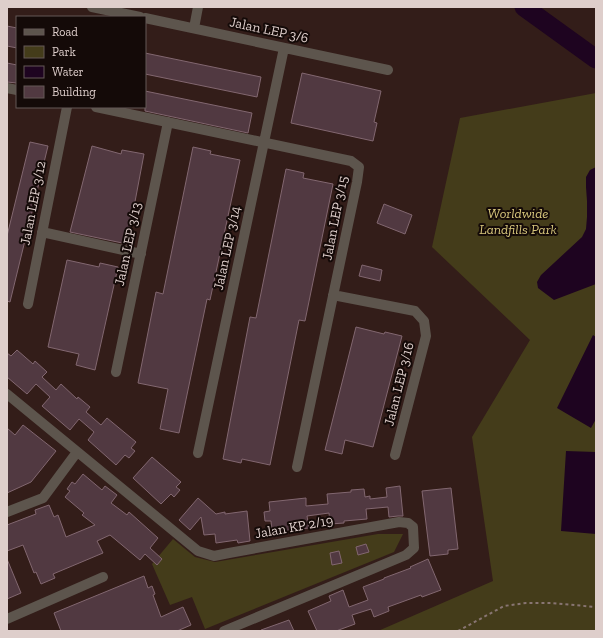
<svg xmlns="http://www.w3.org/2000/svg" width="603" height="638" viewBox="0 0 603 638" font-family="'Zilla Slab',serif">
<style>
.green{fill:#443c1a}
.water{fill:#1e0420}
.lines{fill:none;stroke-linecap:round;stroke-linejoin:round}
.river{stroke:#1e0420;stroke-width:19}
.building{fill:#513941;stroke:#826770}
.path{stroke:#887572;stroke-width:2;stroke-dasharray:3 3;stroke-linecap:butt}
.minor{stroke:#5d554d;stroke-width:10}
.labels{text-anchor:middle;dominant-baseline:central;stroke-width:4;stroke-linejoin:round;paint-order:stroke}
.street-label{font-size:14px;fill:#dececb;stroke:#140a08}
.park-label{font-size:14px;font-style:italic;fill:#d7c67c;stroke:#140a08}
</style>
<rect width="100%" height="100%" fill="#331d19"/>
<path class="green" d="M596,93V631H378L493,581L472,437L530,340L432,247L460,118Z
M378,534H403L394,552L205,629L192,597L170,605L152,564L173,539L195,557L215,562Z"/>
<path class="water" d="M596,167V284L554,300L538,288L537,282L541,275L582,237L586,229L587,217V201L586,187V177L590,170Z
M593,335L596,337V419L591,428L557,408Z
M566,451L596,452V534L561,531Z"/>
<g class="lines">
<path class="river" d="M524,7L596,59"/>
</g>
<path class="building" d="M7,26L17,28V48L7,46Z
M145,53L261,77L257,97L145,74Z
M7,63L17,65V83L7,82Z
M302,73L381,91L374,122L377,123L373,141L291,123Z
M145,91L252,113L248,133L145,111Z
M30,142L48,146L10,302L7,301V236Z
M92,146L121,154L122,150L144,154L127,244L70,232Z
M193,147L211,151L210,154L240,160L210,300L207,299L179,433L160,429L168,389L138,383L156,292L163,294Z
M286,169L304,173L303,178L333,184L305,321L299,320L270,465L242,459L241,463L223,459L250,317L256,318Z
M384,204L412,215L405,234L377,223Z
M67,260L99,267L100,263L118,267L95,370L76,365L79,354L48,347Z
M362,265L382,270L380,281L359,276Z
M356,327L384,334L385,332L402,336L373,447L345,440L342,454L325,450Z
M17,350L33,364L35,361L47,372L42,377L56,390L61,384L77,399L78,397L90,407L86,412L101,425L107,418L136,442L131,448L135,451L129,458L125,455L116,465L88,440L94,432L79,419L70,430L42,406L50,397L36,384L27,394L7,377V353L11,356Z
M23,425L56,451L31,482L7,493V428L15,435Z
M152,457L181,482L176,487L180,490L174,497L171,494L161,504L133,478Z
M83,474L102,490L105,486L117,495L111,503L127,515L129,512L158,538L150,548L162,559L157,565L145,554L140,560L110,535L97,541L103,553L53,574L55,578L41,584L36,572L34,573L23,545L7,551V525L36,514L35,510L49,505L54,517L58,515L66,537L95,525L82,515L84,513L65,497L70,491L67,489L72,482L75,484Z
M400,486L403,516H398L389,517L388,507L366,509L367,519L344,521V523L330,524L329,513L307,516L309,528L272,532L271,521H265L264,512L270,511L269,502L306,498V506L328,504L327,494L351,492V490L364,489L365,497L370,496V499L387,497L386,488Z
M451,488L458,549L448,550V554L430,556L422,491Z
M198,498L216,514L225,512V514L247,511L250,541L238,543L237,540L216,543L215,534L204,535L201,517L190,530L179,520Z
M366,544L369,552L358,555L356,547Z
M339,551L342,563L332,565L330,553Z
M7,559L21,593L7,599Z
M428,559L441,590L422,597L421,595L388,607L389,611L374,617L371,609L352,615L355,624L336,631H317L308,611L331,601L329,596L343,590L349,607L368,600L363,587L384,579V578L411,568L410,567Z
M144,576L148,588L152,586L155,594L153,595L161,617L183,607L191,625L177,631H61L54,613Z
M289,620L294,631H261V630Z"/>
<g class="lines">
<path class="path" d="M458,631L504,606L526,603H551L596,607"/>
<path class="minor" d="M92,7L140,17
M145,18L388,70
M194,28L198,7
M7,88L17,90
M96,107L351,161L359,167L357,182L297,467
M42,232L141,254
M333,295L415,311L424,321L426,336L395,455
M28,304L67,107
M116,372L168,122
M7,394L198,551L214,556L229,553L399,522L408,523L413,527L414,548L406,555L224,631
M198,453L284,48
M7,512L43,498L77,452
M7,619L103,577"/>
</g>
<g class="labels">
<g class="street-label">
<text transform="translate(269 30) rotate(12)">Jalan LEP 3/6</text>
<text transform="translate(33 203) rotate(-79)">Jalan LEP 3/12</text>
<text transform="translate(335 218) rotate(-79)">Jalan LEP 3/15</text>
<text transform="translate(128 244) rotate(-78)">Jalan LEP 3/13</text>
<text transform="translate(227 248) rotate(-78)">Jalan LEP 3/14</text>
<text transform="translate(399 384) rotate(-76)">Jalan LEP 3/16</text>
<text transform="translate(294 527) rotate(-10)">Jalan KP 2/19</text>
</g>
<g class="park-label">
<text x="518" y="213">Worldwide<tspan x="518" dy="16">Landfills Park</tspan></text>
</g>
</g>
<rect width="603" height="638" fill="none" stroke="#dececb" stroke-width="16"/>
<rect x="16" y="16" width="130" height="92" fill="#140a08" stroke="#655856"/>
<rect x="24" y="29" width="20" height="6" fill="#5d554d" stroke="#655856"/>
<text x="52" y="36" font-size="12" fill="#dececb">Road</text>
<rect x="24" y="46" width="20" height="12" fill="#443c1a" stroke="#655856"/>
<text x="52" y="56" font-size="12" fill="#dececb">Park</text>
<rect x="24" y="66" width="20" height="12" fill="#1e0420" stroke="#655856"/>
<text x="52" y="76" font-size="12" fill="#dececb">Water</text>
<rect x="24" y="86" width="20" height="12" fill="#513941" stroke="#655856"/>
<text x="52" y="96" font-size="12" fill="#dececb">Building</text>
</svg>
